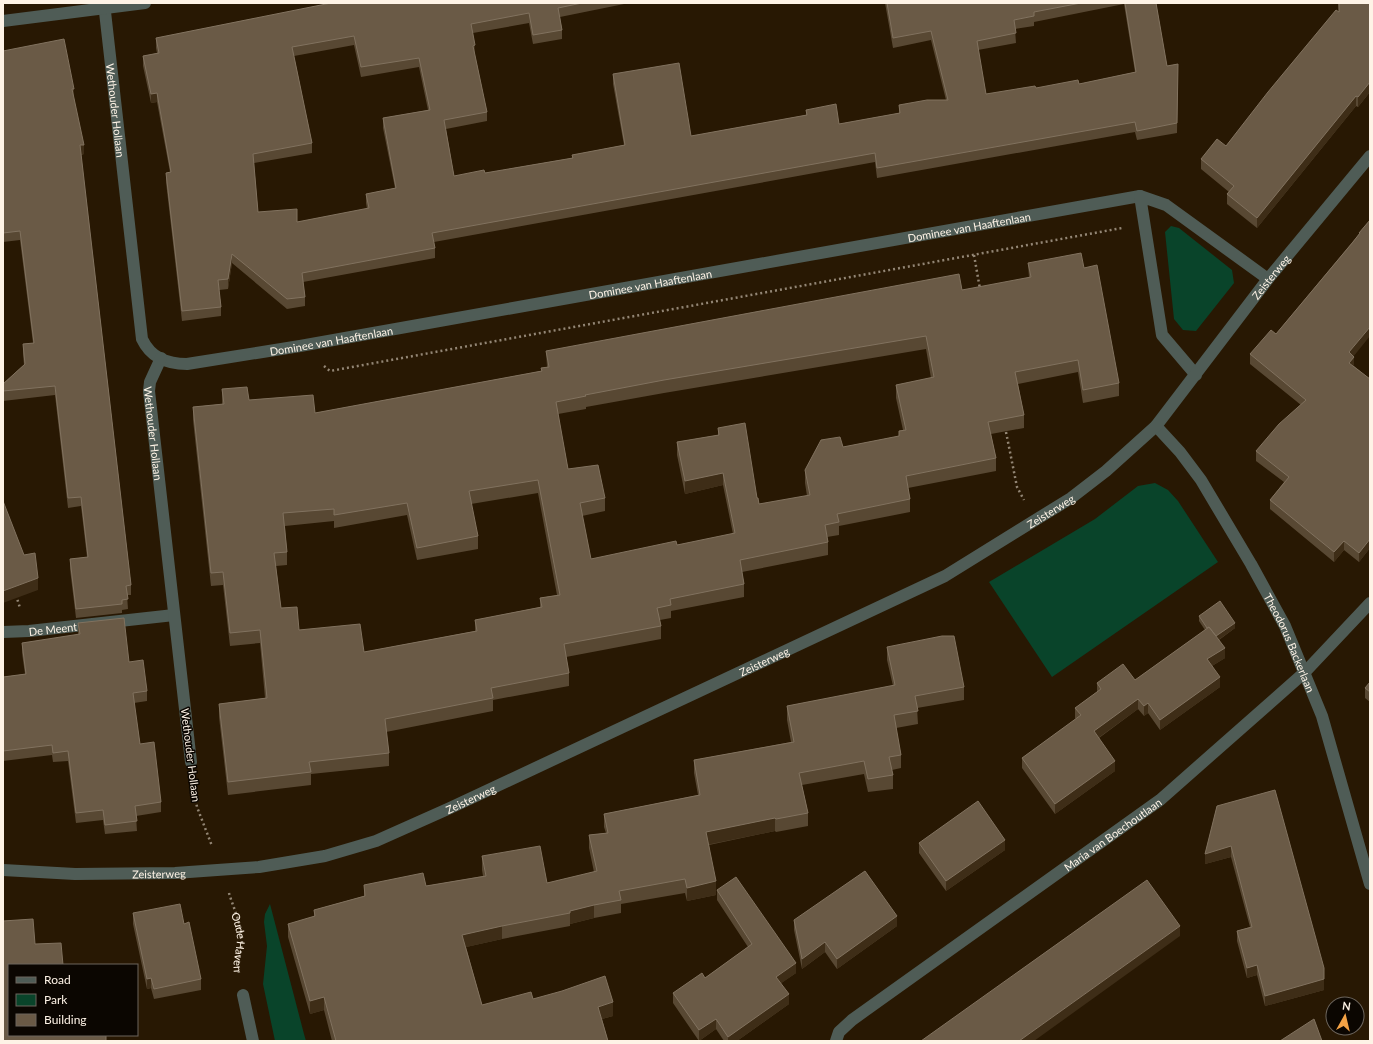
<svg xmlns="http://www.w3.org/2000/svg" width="1373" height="1044" viewBox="0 0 1373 1044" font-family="Lato,sans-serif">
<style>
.green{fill:#09442a}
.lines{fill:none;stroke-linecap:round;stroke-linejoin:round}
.path{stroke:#938675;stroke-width:2.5;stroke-dasharray:2 3;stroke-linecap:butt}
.lane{stroke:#4f5c56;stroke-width:12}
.street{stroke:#4f5c56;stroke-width:12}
.wall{fill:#584833;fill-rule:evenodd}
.shaded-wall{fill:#3e2d17}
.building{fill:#6a5a46;stroke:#81725f;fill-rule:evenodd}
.labels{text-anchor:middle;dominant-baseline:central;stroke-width:3;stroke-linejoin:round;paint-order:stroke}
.street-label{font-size:11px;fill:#fef3e6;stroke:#0b0601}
</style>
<rect width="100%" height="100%" fill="#281803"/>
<path class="green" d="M1171,226L1179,228L1232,270L1234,283L1196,331L1183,330L1174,319L1165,232Z
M1155,483L1168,490L1178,501L1218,562L1052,677L989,582L1095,519L1138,486Z
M270,904L304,1034L306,1041H275L263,984L267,946L264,922L265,914Z"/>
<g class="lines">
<g class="path">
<path d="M974,255L980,289"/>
<path d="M324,366L330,371L1122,228"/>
<path d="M1006,432L1017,487L1024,500"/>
<path d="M16,595L20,608"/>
<path d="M193,785L197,807L212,846"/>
<path id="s1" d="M229,893C233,907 241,923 242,939C242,950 237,962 239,973"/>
</g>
<path class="lane" id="s2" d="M3,632L29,631L174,615"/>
<g class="street">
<path id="s3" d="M104,3L142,339C151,358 167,364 187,364L300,346L1140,196"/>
<path d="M3,21L145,3"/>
<path id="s4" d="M161,358L150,382L149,391L191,762"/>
<path d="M1196,375L1162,335L1140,196L1166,205L1268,279"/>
<path id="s5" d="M1156,426L1180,452L1201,480L1251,564L1285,626L1322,716L1370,884"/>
<path id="s6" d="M3,870L75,874L175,873L259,867L325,856L376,841L450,808L945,576L1071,498L1106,471L1156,426L1268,279L1370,156"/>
<path d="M243,995L253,1041"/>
<path id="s7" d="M836,1041L839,1032L852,1020L1160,800L1305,672L1370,603"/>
</g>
</g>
<path class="wall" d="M331,3H629L560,17L562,30V39L533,44L529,23L473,33L475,55L487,112V121L446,129L454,176L485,173L572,158V155L624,145L613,84V74L691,136L806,115V110L839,124L899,113V105L946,100L931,40L893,48L885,3H1156L1167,66L1178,64L1177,133L1137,140L1135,132L877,178L875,162L434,242L435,248V258L303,282L305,297V306L287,309L232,263L228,289L219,290L221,307V316L182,321L166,182V173L170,172L157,102L151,103L143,66V56L157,53L156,48V38ZM1124,4L1135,72L1079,84L1036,88L986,94L978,50L1016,43L1015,29L1034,26V22ZM354,45L361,77L419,67L428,110L383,118V128L395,188L366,194V203L367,209L297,222L258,212L254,163L312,153V143L294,56Z
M1338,3H1370V92L1358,107L1356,106L1257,228L1227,204V194L1229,192L1201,169V159L1226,146L1339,12Z
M3,51L74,98L84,154L81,155L131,585V595H127L128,609L122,610V613L76,618L70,569V559L87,557L81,506L68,508L55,395L3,401V384L24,365L23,354V344L33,343L20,240L3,242Z
M1370,220L1353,356L1354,366L1370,379V548L1359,562L1344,550L1334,562L1270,509V500L1284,482L1256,461V451L1301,405L1250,364V354L1276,334L1359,234V233Z
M1028,263L1084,268L1119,383V396L1083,403L1078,372L1018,384L1024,415V428L991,434L996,458V471L908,488L910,499V512L839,526V535L827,537L828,542V555L742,572L744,584V597L671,611V618L660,620L661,626V639L566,657L569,673V686L493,700V711L386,732L389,753V766L311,774V785L228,795L219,717V704L265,698L260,643L230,646L223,585L211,586L193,420V407L222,404V389L249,400L315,413L541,371V368L547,367L546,351L962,290L1029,278ZM926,349L931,378L896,385V398L903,430L899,431V436L843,447L805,470V483L807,496L759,504L757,498L718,428V435L677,442V455L685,494L723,485L733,534L677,545L591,559L582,516L605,511V498L568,469L558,414L586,409V407L664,393ZM538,493L557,595L540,598V607L475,620V631L364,652L299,630L281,608L276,566L287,565V552L285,526L334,521V528L407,515L417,560L478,549V536L471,504Z
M1199,616L1235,628L1219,640L1225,658L1212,666L1220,687L1160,730L1148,713L1144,716L1138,709L1099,738L1115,771L1055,814L1022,768V758L1076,719L1075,718V708L1097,692V683L1135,680L1205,630L1199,621Z
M78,623L129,662L147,691V701L134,703L140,744L161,802V812L136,816L137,831L105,834L103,820L76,823L68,761L53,762L52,755L3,761V677L25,674L22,653V643L78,635Z
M887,647L964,687V700L917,708L918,724L896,728L901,755V768L892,770L893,775V789L868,792L864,774L802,785L808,813V826L776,832L775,831L709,845L716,895L687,901L685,893L621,904V913L594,918L570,924V926L502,939L466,947L482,1005L533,999L613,1016L602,1019L608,1041H332L324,1010L310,1014L288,937V924L314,917V910L364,896V885L426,886L483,876L482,870V856L547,883L594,872L589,848V835L606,833L604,827V814L698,795L694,773V760L791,742L787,720V706L893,686L887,660Z
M1370,657V669L1369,668V658Z
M1370,682V702L1365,698V688Z
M1217,806L1324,990L1265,1006L1257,975L1247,978L1237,941V931L1250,927L1231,857L1205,864Z
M919,843L1005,850L946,891L919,853Z
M717,890L796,973L781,983L789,1004L737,1041H724L716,1029L699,1041L673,1003V993L705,978L748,947L717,900Z
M133,913L184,924L201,979V990L154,999L151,988L147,989L133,924Z
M794,920L897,926L837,969L825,952L802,969L794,930Z"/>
<path class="shaded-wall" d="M475,45V55H473V46Z
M1370,82V92L1358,107V97Z
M72,89H74V98Z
M157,93V102L151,103V94Z
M1356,96V106L1257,228V218Z
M80,145H84V154L80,155Z
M232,254V263L228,289V279Z
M1370,327V336L1349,362V352Z
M1354,357V366L1349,372V363Z
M723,473V485L685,494V481Z
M1370,539V548L1359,562V553Z
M1344,541V550L1334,562V552Z
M38,578V590L3,603V591Z
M1235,623V628L1214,643V638Z
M1225,648V658L1207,669V659Z
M1220,677V687L1160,730V720Z
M1138,699V709L1094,741V731Z
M1148,703V713L1144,716V706Z
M1115,761V771L1055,814V804Z
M775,818V831L706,845V832Z
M1005,840V850L946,891V881Z
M1231,846V857L1205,864V854Z
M716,881V895L687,901V888Z
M594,905V918L570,924V911Z
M897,916V926L837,969V959Z
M502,926V939L462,948V935Z
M1180,926V936L1034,1041H1019Z
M825,942V952L802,969V959Z
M796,963V973L776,987V977Z
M1257,965V975L1247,978V968Z
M151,978V988L147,989V979Z
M1324,979V990L1265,1006V996Z
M789,994V1004L737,1041H728V1037Z
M324,997V1010L310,1014V1001Z
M613,1002V1016L598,1020V1007Z
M716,1019V1029L699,1041V1030Z"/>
<path class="building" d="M331,3H582L558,8L562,30L533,35L529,13L471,24L475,45L473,46L487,112L444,120L454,176L484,170L485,173L573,158L572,155L625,145L613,74L679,63L691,136L807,115L806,110L836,104L839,124L900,113L899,105L927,100H948L931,31L893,38L887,3H1081L1034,12V16L1014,20L1016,33L977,41L986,94L1035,86L1036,88L1078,80L1079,84L1136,72L1125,3H1156L1167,66L1178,64L1177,123L1137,131L1135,122L877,168L875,153L432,233L435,248L302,273L305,297L287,299L232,254L228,279L218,280L221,307L182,311L166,173L171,172L157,93L151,94L143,56L159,53L156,38ZM354,36L361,67L419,58L430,110L383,118L396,188L366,194L369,208L297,222V209L258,212L253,154L312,143L292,47Z
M1339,3H1370V82L1358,97L1356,96L1257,218L1227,194L1234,186L1201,159L1217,139L1226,146L1268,92L1336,10L1339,12Z
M64,39L74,89H72L84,145H80L131,585L126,586L128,599L122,600V604L76,609L70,559L88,557L81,497L68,498L55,386L3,391V384L25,364L23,344L34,343L20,231L3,233V51Z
M1370,220V327L1349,352L1354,357L1349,363L1370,379V539L1359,553L1344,541L1334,552L1270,500L1289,477L1256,451L1279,424L1306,400L1250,354L1271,330L1276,334L1353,242L1360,233H1359Z
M1081,253L1084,268L1097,265L1119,383L1083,390L1078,360L1015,372L1024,415L988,422L996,458L906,476L910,499L837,514L839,522L825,525L828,542L740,560L744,584L670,599L671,605L657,608L661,626L564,644L569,673L491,688L493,698L385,719L389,753L309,762L311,772L228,782L219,704L267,698L260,630L230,633L223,572L211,573L193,407L224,404L222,389L247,387L249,400L313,395L315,413L542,371L541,368L549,367L546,351L959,274L962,290L1031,277L1028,263ZM926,336L934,377L896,385L906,430L899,431V436L843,447L840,437L821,440L805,470L810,495L759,504L758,498H757L745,423L718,428L719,435L677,442L685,481L723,473L735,533L677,545L676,541L591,559L580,503L605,498L598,465L568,469L556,402L586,396L585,395L664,380ZM538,480L560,595L540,598L542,607L475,620L477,631L364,652L360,624L299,630L297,607L281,608L274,553L287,552L283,513L334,509V515L407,503L417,548L478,536L469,491Z
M3,501L24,555L35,553L38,578L3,591Z
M1220,601L1235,623L1216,636L1209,627L1207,628L1199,616Z
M124,618L129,662L143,660L147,691L133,693L140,744L154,742L161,802L135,806L137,821L105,825L103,810L76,813L68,751L53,753L52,745L3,751V677L26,674L22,643L80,634L78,623Z
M1209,627L1225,648L1207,659L1220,677L1160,720L1148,703L1144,706L1138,699L1094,731L1115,761L1055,804L1022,758L1081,715L1075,708L1101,689L1097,683L1123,664L1135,680Z
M942,636H954L964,687L915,696L918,711L894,715L901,755L889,757L893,775L868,779L864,761L799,773L808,813L776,819L775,818L706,832L716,881L687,888L685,879L619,891L621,900L594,905L570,911V913L502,926L462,935L482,1005L531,992L533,999L562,991L605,976L613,1002L598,1007L608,1041H336L324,997L310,1001L288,924L315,916L314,910L365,896L364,885L423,873L426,886L486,876L482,856L540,846L547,883L597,871L589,835L608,833L604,814L700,795L694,760L794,742L787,706L895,685L887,647Z
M1370,682V692L1365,688Z
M1275,790L1324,968V979L1265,996L1257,965L1247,968L1237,931L1252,927L1231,846L1205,854L1217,806Z
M978,801L1005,840L946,881L919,843Z
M865,871L897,916L837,959L825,942L802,959L794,920Z
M736,877L796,963L776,977L789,994L728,1037L716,1019L699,1030L673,993L702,973L705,978L752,944L717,890Z
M1147,880L1180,926L1019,1041H921Z
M180,904L184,924L189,922L201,979L154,989L151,978L147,979L133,913Z
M33,919L35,944L61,943L63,965H9V1035H106V1041H3V921Z
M1314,1019L1322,1041H1280Z"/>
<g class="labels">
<g class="street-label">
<text stroke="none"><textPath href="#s3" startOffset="108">Wethouder Hollaan</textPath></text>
<text stroke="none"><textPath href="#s3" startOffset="1187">Dominee van Haaftenlaan</textPath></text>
<text stroke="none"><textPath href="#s6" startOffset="1452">Zeisterweg</textPath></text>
<text stroke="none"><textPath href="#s3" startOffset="863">Dominee van Haaftenlaan</textPath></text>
<text stroke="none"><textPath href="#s3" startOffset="539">Dominee van Haaftenlaan</textPath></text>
<text stroke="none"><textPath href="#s4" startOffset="78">Wethouder Hollaan</textPath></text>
<text stroke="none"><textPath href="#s6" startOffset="1128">Zeisterweg</textPath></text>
<text stroke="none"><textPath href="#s2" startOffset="50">De Meent</textPath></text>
<text stroke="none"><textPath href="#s5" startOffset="256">Theodorus Backerlaan</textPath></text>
<text stroke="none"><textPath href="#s6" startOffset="804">Zeisterweg</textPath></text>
<text transform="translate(191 755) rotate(83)">Wethouder Hollaan</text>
<text stroke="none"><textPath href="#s6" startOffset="480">Zeisterweg</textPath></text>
<text stroke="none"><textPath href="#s7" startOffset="347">Maria van Boechoutlaan</textPath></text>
<text stroke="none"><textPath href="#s6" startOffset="156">Zeisterweg</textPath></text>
<text stroke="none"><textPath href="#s1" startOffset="51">Oude Haven</textPath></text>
</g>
</g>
<rect width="1373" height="1044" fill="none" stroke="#fef3e6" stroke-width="8"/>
<rect x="8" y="964" width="130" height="72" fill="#0b0601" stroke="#6c655d"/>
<rect x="16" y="977" width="20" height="6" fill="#4f5c56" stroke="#6c655d"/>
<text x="44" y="984" font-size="12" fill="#fef3e6">Road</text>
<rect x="16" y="994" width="20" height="12" fill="#09442a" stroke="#6c655d"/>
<text x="44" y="1004" font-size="12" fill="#fef3e6">Park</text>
<rect x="16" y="1014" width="20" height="12" fill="#6a5a46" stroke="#6c655d"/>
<text x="44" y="1024" font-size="12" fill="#fef3e6">Building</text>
<g transform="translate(1345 1016) rotate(8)"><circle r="19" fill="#0b0601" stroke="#6c655d"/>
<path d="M0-3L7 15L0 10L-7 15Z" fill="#f5a345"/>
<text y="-6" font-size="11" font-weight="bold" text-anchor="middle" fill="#fef3e6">N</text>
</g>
</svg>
